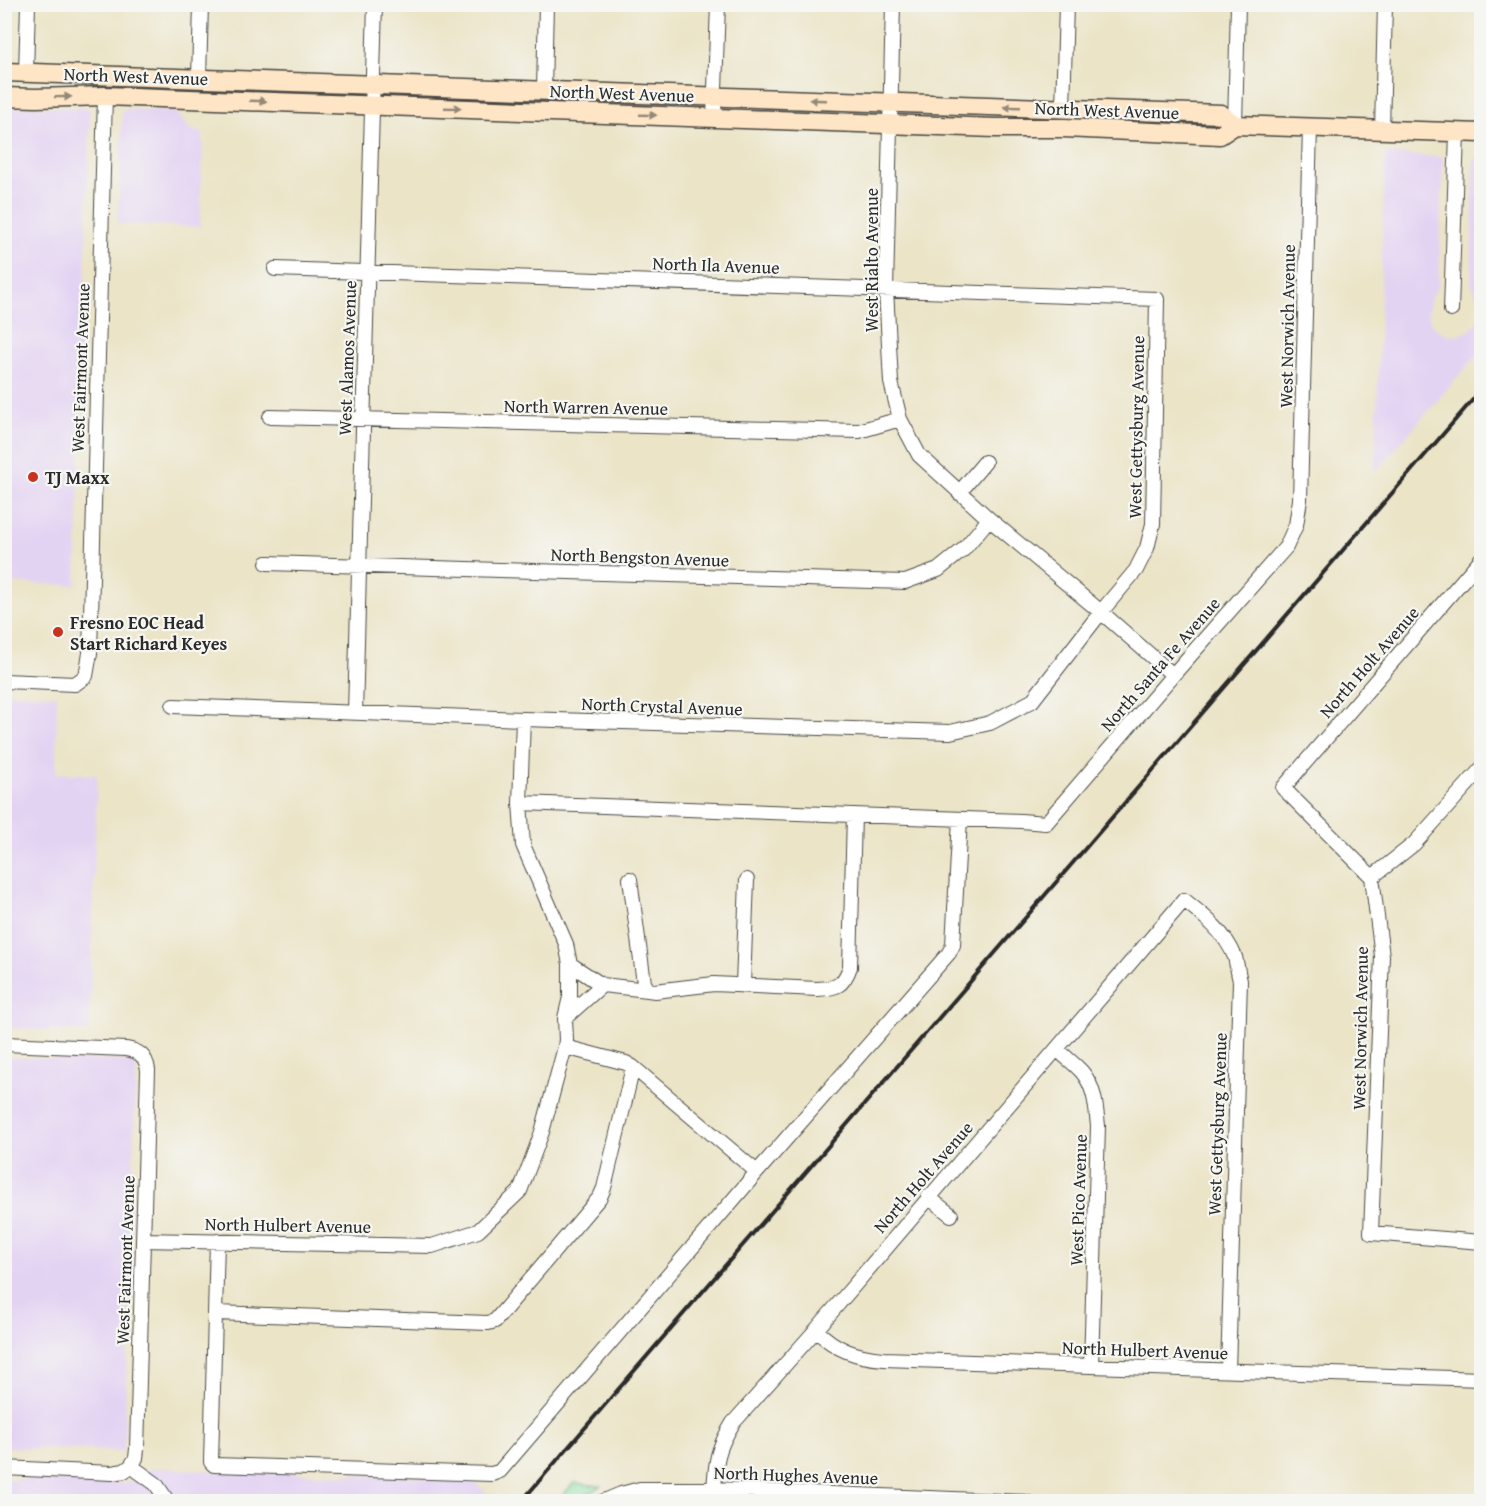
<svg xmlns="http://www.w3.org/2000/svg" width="1486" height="1506" viewBox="0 0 1486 1506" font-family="'Gentium Book Plus',serif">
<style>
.built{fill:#e3d3f3}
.green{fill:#89e0a3;stroke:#5a8667;stroke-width:1.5}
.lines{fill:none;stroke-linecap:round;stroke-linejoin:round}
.street-casing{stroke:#484742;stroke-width:16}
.secondary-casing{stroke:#484742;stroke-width:21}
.street{stroke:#fff;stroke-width:14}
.secondary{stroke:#fde5c5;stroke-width:18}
.rail{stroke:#2b2b2b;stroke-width:4}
.oneway{fill:#948878}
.poi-dot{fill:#c8321e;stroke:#f6f6f2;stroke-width:2}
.labels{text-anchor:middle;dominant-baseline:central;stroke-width:4.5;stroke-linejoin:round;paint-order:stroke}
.street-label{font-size:18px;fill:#2b2b2b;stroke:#f6f6f2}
.poi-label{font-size:18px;font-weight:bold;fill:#2b2b2b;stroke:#f6f6f2;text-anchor:start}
</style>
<rect width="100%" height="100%" fill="#f6f6f2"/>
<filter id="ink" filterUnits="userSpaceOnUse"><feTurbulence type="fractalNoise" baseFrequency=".0167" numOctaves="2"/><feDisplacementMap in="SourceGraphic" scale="12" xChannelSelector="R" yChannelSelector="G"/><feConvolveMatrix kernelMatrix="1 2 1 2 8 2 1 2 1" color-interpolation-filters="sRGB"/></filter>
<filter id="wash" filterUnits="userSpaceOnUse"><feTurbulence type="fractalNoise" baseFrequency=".008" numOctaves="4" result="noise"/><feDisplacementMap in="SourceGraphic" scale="24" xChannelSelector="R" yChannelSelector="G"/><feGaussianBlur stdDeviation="1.35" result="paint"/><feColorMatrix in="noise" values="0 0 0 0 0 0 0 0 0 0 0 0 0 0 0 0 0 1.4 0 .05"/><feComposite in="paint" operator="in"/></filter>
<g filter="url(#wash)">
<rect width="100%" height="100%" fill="#ebe4c7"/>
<path class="built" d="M5,106L87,108L89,109L90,112L76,585L5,583Z
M126,109L176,111L187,127L195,131L203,133L200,227L118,224L122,113Z
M1385,154L1441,157L1443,158L1439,282L1437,288L1431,297L1428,312L1430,320L1434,327L1441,332L1449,335H1458L1467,332L1474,326L1479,318L1480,309L1479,301L1471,283L1474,159L1475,158H1481L1482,349L1375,472Z
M4,693L57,695L56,773L97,775L89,1032L5,1028Z
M4,1057L131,1061L134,1063L136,1067L124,1451L5,1447Z
M151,1468L470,1479L486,1492L478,1502H5V1479L126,1483L140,1478Z"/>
<path class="green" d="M574,1483L601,1486L575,1501H557Z"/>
</g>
<g filter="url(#ink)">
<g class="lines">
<g class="street-casing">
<path id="street" d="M893,4L886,289L891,382L900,419L919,455L989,519L1101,612L1173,675
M26,73L28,4
M199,78L201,4
M544,90L546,4
M1063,109L1066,4
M714,118L718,4
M1235,125L1238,4
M1382,131L1385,4
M1451,310L1457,133
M270,417L859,431L900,419
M959,493L985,462
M1482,558L1283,788L1372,877L1382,956L1371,1233L1482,1242
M267,563L905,582L938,570L964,549L989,519
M4,681L75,684L86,676L90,653L105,96
M173,706L523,719L950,732L990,723L1032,701L1101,612L1136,570L1147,548L1153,524L1157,299L275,269
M355,713L375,4
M520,803L1021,821L1046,823L1173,675L1286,547L1296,525L1300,500L1310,128
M1372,877L1414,844L1482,768
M630,879L644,983L648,990L655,991L714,984L817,989C836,988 843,987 850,967L854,815
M602,985L648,990
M743,985L747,880
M565,1018L602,985L570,964
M4,1044L126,1049C139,1051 146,1056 148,1070L137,1449L136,1458L131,1466
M565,1047L626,1063L633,1067L757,1172
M1057,1049C1065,1057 1075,1064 1082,1072C1095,1087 1096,1107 1098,1126L1091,1366
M928,1197L951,1215
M143,1240L432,1246L478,1231L520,1191L542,1132L565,1047L566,1040L565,1018L570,997V964L566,944L523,845L520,803L523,719
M217,1241L211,1462L214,1465L492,1474L500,1471L757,1172L949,953L953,945L960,819
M216,1313L488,1323L495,1321L600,1197L604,1188L633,1067
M816,1330C836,1350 856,1357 884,1359L1482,1379
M131,1466L156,1484L168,1502
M4,1468L112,1473L124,1471L131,1466
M714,1489C716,1460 717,1449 733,1423L816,1330L1184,900C1204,916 1225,932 1235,957C1237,965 1238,973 1240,981L1228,1370
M602,1502L621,1494L640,1489H714L1027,1502"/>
</g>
<g class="secondary-casing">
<path id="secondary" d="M4,72L1221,114L1235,125
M4,97L36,98L105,96L189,99L995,128H1064L1220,135L1235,125L1482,133"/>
</g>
<use href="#street" class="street"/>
<use href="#secondary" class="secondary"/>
<path class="rail" d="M521,1502L1482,389"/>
</g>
<defs><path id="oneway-solid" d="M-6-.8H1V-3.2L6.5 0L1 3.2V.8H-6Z" transform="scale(1.5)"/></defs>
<g class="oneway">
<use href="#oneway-solid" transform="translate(63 97) rotate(-1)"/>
<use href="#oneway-solid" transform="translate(818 100) rotate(-178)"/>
<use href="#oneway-solid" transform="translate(258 101) rotate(2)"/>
<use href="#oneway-solid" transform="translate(1012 107) rotate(-178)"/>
<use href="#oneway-solid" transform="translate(453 108) rotate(2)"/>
<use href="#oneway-solid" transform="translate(648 115) rotate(2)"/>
</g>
</g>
<g class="poi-dot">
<circle cx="33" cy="477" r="6"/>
<circle cx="58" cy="632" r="6"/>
</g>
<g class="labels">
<g class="street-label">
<text transform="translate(136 76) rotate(2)">North West Avenue</text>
<text transform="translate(622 93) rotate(2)">North West Avenue</text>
<text transform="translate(1107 110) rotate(2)">North West Avenue</text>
<text transform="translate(871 260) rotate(-90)">West Rialto Avenue</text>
<text transform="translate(716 265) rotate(2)">North Ila Avenue</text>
<text transform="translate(1287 326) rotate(-89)">West Norwich Avenue</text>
<text transform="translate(347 358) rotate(-88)">West Alamos Avenue</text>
<text transform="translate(80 368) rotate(-88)">West Fairmont Avenue</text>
<text transform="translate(586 407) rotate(1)">North Warren Avenue</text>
<text transform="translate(1136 427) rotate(-89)">West Gettysburg Avenue</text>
<text transform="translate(640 557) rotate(2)">North Bengston Avenue</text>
<text transform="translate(1369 662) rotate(-49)">North Holt Avenue</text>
<text transform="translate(1160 664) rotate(-49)">North Santa Fe Avenue</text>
<text transform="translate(662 706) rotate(2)">North Crystal Avenue</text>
<text transform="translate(1360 1028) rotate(-89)">West Norwich Avenue</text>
<text transform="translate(1217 1124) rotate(-88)">West Gettysburg Avenue</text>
<text transform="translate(923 1177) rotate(-49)">North Holt Avenue</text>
<text transform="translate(1078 1200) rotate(-88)">West Pico Avenue</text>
<text transform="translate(288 1225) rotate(1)">North Hulbert Avenue</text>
<text transform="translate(125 1260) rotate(-88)">West Fairmont Avenue</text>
<text transform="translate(1145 1350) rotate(2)">North Hulbert Avenue</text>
<text transform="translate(796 1475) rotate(2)">North Hughes Avenue</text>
</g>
<g class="poi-label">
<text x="45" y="477">TJ Maxx</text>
<text x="70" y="622">Fresno EOC Head<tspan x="70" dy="21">Start Richard Keyes</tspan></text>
</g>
</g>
<rect width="1486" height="1506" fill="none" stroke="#f6f6f2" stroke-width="24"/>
</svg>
